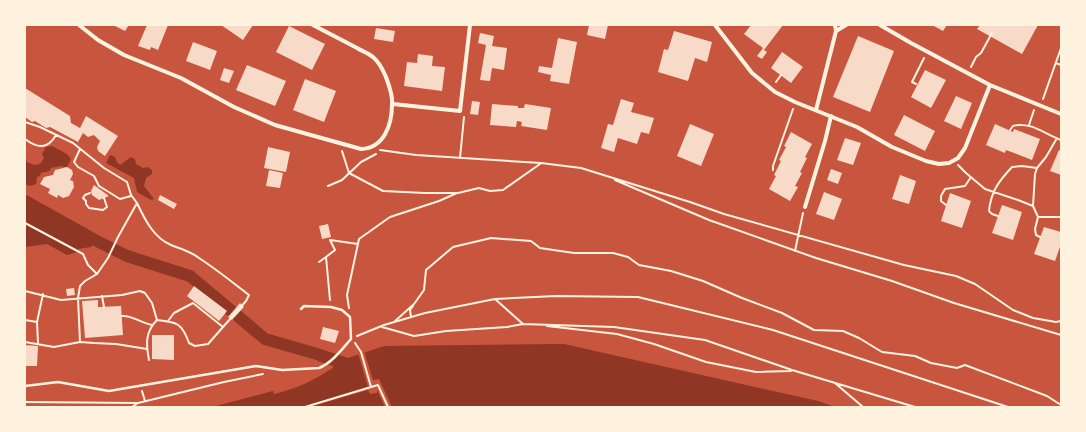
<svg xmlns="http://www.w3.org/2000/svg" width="1086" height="432" viewBox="0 0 1086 432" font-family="'Exo 2',sans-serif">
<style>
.water{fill:#8f3625}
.pier{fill:#c8553d}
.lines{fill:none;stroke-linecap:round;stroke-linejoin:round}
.canal{stroke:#8f3625;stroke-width:12}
.building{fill:#f7dbc8}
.path{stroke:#fff3e0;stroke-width:2}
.service{stroke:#fff3e0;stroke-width:2.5}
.minor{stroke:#fff3e0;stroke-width:4}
</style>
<rect width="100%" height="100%" fill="#c8553d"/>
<path class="water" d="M52,146L67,154L71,159L67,167H64L61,166L51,168L50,171L41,173L40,176L37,177L36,184C32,186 29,186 25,184V156L27,162L34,165L40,164L44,158L42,154L46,147Z
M110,155L115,157L117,162L120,165L131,157L135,159L136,164L143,168L148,167L152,170V174L146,178L144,186L154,199L151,200L137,192L134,178L106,163Z
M25,201L95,240L91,247L78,249V252L67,255L47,244L25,247Z
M564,344L818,401L835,407H212L273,391L274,394C296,389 314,380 333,368V366L317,361L321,349L348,358L384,346Z"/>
<path class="pier" d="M364,351L373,380L379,379L392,407H385L377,390V393L370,394L368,390L309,407H303L368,387L358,353Z"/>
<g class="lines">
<path class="canal" d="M25,201L95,240L127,256L190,276L265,339L317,354"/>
</g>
<path class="building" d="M113,25H129L125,31Z
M147,25H168L158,50L151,47L150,50L138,46Z
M221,25H253L243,40Z
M589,25H608L605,39L587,35Z
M751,25H783L764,50L767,52L762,59L757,56L763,48L744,34Z
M932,25H947L943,31Z
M980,25H1038L1022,54L977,29Z
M289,26L325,44L312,70L276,52Z
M376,28L395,31L393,42L374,39Z
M674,31L712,42L707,62L695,58L688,81L658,72L664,49L668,50Z
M480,33L494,36L492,46L507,48L504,70L492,68L490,81L480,80L486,45L478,43Z
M858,36L894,51L870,112L833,97Z
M558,38L577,42L569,84L550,81L551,75L538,72L539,66L552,68Z
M193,42L217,51L210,70L186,61Z
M782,52L803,67L791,83L771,68Z
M418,54L433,56L432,66L445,67L442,91L404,86L407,62L417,63Z
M247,65L286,81L275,106L236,90Z
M224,68L234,71L229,83L220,80Z
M925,70L946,80L931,108L911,97Z
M305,79L336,91L324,122L293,110Z
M25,88L70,116L71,123L80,128L86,116L118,136L105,156L98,151L97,147L100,141L94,135L88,137L83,133L78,142L50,127L46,128L35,121L32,122L25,117Z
M956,96L972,103L961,129L944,121Z
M621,99L634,103L631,112L654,118L649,134L641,132L637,144L618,138L614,152L601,148L608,124L613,125Z
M472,101L480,102L478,115L470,114Z
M492,104L518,106V108H524L525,104L551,108L547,130L521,126L522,122L517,121L516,127L490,125Z
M904,115L935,131L925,151L894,135Z
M690,124L714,134L701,166L677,156Z
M995,124L1013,132L1014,129L1040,139L1032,160L1006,150L1005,153L986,145Z
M791,132L812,144L805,157L807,158L800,172L802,173L795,186L798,187L790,201L769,189L776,176L774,175L781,161L779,160L786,147L784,146Z
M845,138L861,143L853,165L837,160Z
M268,147L290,152L286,172L264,168Z
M1059,150L1061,151V175L1050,171Z
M67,167L72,170L73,174L70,180L73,181L74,187L69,196L63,198L58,195L57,198L48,193L50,189L40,184L44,177L53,175L55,170Z
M831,169L842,173L838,184L827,180Z
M269,170L283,173L280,188L266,186Z
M900,175L916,181L909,204L892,199Z
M94,185L109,196L99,200L92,195L91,191Z
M824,192L842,199L834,220L816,214Z
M950,193L971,201L962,228L941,221Z
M160,195L177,204L174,209L158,200Z
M1002,205L1022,212L1013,240L992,233Z
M328,224L331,237L322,239L319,226Z
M1044,227L1061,232V244L1055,261L1034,254Z
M194,286L227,311L219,321L187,296Z
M74,288L75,295L67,296L66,289Z
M98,300V307L121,306L123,335L85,338L82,301Z
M240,303L244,307L232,320L228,317Z
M323,327L339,331L335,343L320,339Z
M152,335H174V360L152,359Z
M25,345L38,346L37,366H25Z"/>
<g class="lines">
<path class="path" d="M1056,63L1061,65
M971,67L976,57L981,53L992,33
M776,82L781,75
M916,84L912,82L924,58
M1043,99L1061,48
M25,122L40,127L73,143L104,168L127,182L131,195L137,203L118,237L108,258L97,274L85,281L80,286L78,298L80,342
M1029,125L1034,110
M1010,130L1013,126C1030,121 1045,134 1061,140
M25,139C38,149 48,149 56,135
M80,149L74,162L78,167L94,176L99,186L120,199L131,196
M380,150L416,155L541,163L581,168L690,202L724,214L904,265L956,276L975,284L1013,310L1033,318L1056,322L1061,321
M342,151L349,173L383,191L425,193H458L479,188L490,191L503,190L540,164
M460,158L464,117
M958,165L966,173L985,189L1018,200L1033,206
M1037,168L1035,174L1033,206L1038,217L1035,229L1036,235L1040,237
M773,170V166L793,109
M615,180L709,220L816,258L892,281L954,303L1061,335
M328,186L342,180L361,162L376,154
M90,193L85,195L83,198L86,201V204L89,208L103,210L107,207L104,198
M137,203C145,220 154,238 171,245C181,249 190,251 199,258C216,269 232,282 249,295L246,301L208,344L195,346L189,343C182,323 177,322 157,320
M946,205L941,201V196L945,189L965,186L971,177
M998,216L992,214L989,211C991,191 999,181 1012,167L1022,166L1037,168L1046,157L1057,138
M1038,217H1061
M25,223L83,254L88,265L97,274
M330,240L358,244
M795,251L803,213
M319,262L326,257
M25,291L61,300L122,295L140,291L145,293L152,303L157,320
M102,296L104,307
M495,299L523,324
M330,300L326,257L335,250L330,240
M349,308L347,295L359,239L390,217L439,201L457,193
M122,316C132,315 141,323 152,325
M411,317L410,310L413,306
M25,320L37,322
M168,321L174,313L193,303L223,327
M394,322L414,304L424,290L426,270L453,247L491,238L531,241L540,248L574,253H613L628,257L639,265L671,271L703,281L742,298L782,313L814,330L843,331L859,338L882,352L915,356L931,363L957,368L965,365L1047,396L1061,405
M547,326L617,334L654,344L706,362L756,372L791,371
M382,327L414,336L446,331L507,327L523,324L614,327L705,340L792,370L915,407
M357,336L384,325L425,313L495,299L556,296L638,297L773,330L1008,407
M25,342L54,347L80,342L94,343L116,344L147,349
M38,343L37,322L43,294
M355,343L361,352L371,387L378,385L388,407
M149,360C146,344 145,332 157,320
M835,383L863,407
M142,391L145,401
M25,402L138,403L224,382L263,374
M132,407L138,403
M305,407L371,387"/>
<path class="service" d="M25,386L58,382L109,391L256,366L282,370L319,368C332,363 342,349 351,339L350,317L342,310L331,307L304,306L301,309"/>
<path class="minor" d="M79,25L98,40L124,55L181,78L234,107L275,125L361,149C384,148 392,125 392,104C393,95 389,86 386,77C383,70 379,62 373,57C368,53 362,51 357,48C342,40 328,33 313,25
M715,25L752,73L775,92L795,102L857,127L892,147L926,161L939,164L949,163L958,158L965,148L990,85
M880,25L911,43L990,85L1061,114
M836,31L846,25
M393,104L460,111L470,25
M816,110L836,31L835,25
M805,207L825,141L831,116"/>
</g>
<rect width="1086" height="432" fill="none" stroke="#fff3e0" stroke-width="52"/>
</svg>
